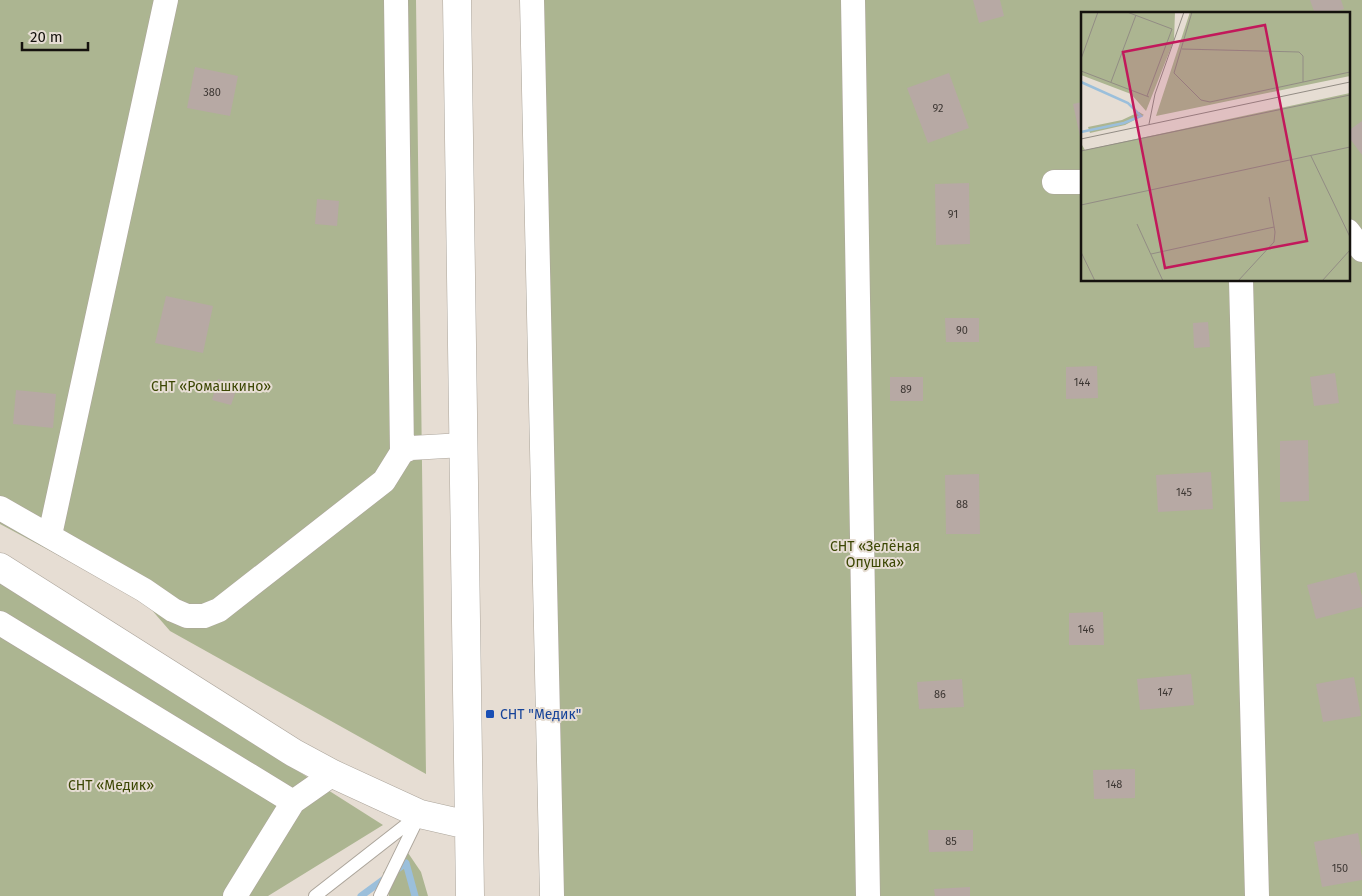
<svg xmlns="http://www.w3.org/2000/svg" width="1362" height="896" viewBox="0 0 1362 896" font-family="'Fira Sans',sans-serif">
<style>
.green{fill:#acb591;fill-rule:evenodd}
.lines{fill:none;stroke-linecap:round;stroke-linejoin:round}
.stream{stroke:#9bbfdb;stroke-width:7}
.building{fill:#b7a9a4}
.lane-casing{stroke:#aca59b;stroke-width:14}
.street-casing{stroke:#aca59b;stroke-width:25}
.secondary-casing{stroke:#aca59b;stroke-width:29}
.lane{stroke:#fff;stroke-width:12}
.street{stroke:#fff;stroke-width:24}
.secondary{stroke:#fff;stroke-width:28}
.transit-dot{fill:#1a4fb4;stroke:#e6ddd3;stroke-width:2}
.labels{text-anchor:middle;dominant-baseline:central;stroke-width:4;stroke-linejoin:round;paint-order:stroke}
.number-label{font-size:11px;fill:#3e3834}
.park-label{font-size:14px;fill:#3c4703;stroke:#e6ddd3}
.transit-label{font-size:14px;fill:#164399;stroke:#e6ddd3;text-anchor:start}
.inset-river{fill:none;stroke:#9bbfdb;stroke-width:2.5}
.inset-road{fill:none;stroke:#928c84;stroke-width:1}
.view{fill:#c2185b;fill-opacity:0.15;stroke:#c2185b;stroke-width:2.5}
.inset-edge{fill:none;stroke:#15120e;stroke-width:2.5}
</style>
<rect width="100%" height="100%" fill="#e6ddd3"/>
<path class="green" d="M0,0H416L426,774L170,631L144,601L0,524Z
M520,0H1362V896H540ZM1082,14H1348V280H1082Z
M0,582L383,825L268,896H0Z
M404,847L421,872L428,896H389L383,873Z"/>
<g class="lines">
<path class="stream" d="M361,896L406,863L415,896"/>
</g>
<path class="building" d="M973,0H1000L1004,16L979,23Z
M1310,0H1341L1344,9L1329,14H1315Z
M195,67L238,76L230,116L187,108Z
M949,73L969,128L928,143L907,88Z
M1082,102V141H1081L1073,104Z
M1362,121V155L1348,136V131Z
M969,183L970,244L936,245L935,184Z
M317,199L339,201L337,226L315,224Z
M166,296L213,306L203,353L155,343Z
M945,318H979V342H946Z
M1208,322L1210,347L1194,348L1193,323Z
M1097,366L1098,398L1066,399V367Z
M1335,373L1339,403L1314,406L1310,377Z
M890,377H923V401H890Z
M218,379L238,385L231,405L212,400Z
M16,390L56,394L53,428L13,424Z
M1308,440L1309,501L1280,502V441Z
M1211,472L1213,509L1158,512L1156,475Z
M979,474L980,534H946L945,475Z
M1356,572L1362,596V607L1316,619L1307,585Z
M1103,612L1104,645H1069V613Z
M1191,674L1194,705L1140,710L1137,679Z
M1354,677L1361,716L1323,722L1316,684Z
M962,679L964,707L919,709L917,682Z
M1135,769V798L1094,799L1093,770Z
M928,830H973V851L929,852Z
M1358,833L1362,857V880L1322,887L1314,842Z
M970,887V896H935L934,889Z"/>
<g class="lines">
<g class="lane-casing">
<path id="lane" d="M315,896L420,814
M380,896L418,818"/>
</g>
<g class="street-casing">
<path id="street" d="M532,0L552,896
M853,0L868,896
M1054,182H1082
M1348,231L1362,250
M1241,280L1257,896
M402,452L411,448L463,445
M0,508L144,590L173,610L187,616H204L219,610L384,481L402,452L396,0
M50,535L166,0
M0,623L293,802
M235,896L293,802L333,774"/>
</g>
<g class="secondary-casing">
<path id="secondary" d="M457,0L470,896
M0,567L294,753L333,774L420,814L468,825"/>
</g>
<use href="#lane" class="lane"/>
<use href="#street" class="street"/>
<use href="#secondary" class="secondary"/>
</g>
<rect class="transit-dot" x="485" y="709" width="10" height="10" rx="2.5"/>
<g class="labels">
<g class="number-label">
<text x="212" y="92">380</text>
<text x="938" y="108">92</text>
<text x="953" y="214">91</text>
<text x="962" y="330">90</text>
<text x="1082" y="382">144</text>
<text x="906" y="389">89</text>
<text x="1184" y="492">145</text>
<text x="962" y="504">88</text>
<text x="1086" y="629">146</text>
<text x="1165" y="692">147</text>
<text x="940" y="694">86</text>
<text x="1114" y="784">148</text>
<text x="951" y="841">85</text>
<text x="1340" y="868">150</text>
</g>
<g class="park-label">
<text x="211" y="386">СНТ «Ромашкино»</text>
<text x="875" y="546">СНТ «Зелёная<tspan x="875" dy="16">Опушка»</tspan></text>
<text x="111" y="785">СНТ «Медик»</text>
</g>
<g class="transit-label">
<text x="500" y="714">СНТ "Медик"</text>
</g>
</g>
<g transform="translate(1081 12)">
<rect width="269" height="269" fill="#e6ddd3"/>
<path d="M0,0H94L93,28L65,99L50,82L0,63ZM109,0H269V64L75,104ZM269,81V269H0L1,133L4,138ZM58,100L63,103L44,113L9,121L7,115L41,108Z" fill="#acb591"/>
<path class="inset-river" d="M0,70L47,91L60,104L43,111L0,120"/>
<path class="inset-road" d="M46,0L91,17L66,84M111,0L93,61L120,88L129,90L269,60M101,37L218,40L222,44V70M0,47L17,0M0,59L68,85M30,70L55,3M68,112L74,82L103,0M0,127L269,70M0,139L269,83M230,144L269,225M0,193L269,135M56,212L82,269M0,240L14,269M70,242L193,215M157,269L193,230L194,220L188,185M241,269L269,238"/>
<path class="view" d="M184,13L226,229L84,256L42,40Z"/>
<rect width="269" height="269" class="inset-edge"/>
</g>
<path d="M22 42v8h66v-8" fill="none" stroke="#15120e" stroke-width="2.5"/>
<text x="30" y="42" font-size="15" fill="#15120e" stroke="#e6ddd3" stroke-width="4" paint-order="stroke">20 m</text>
</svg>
